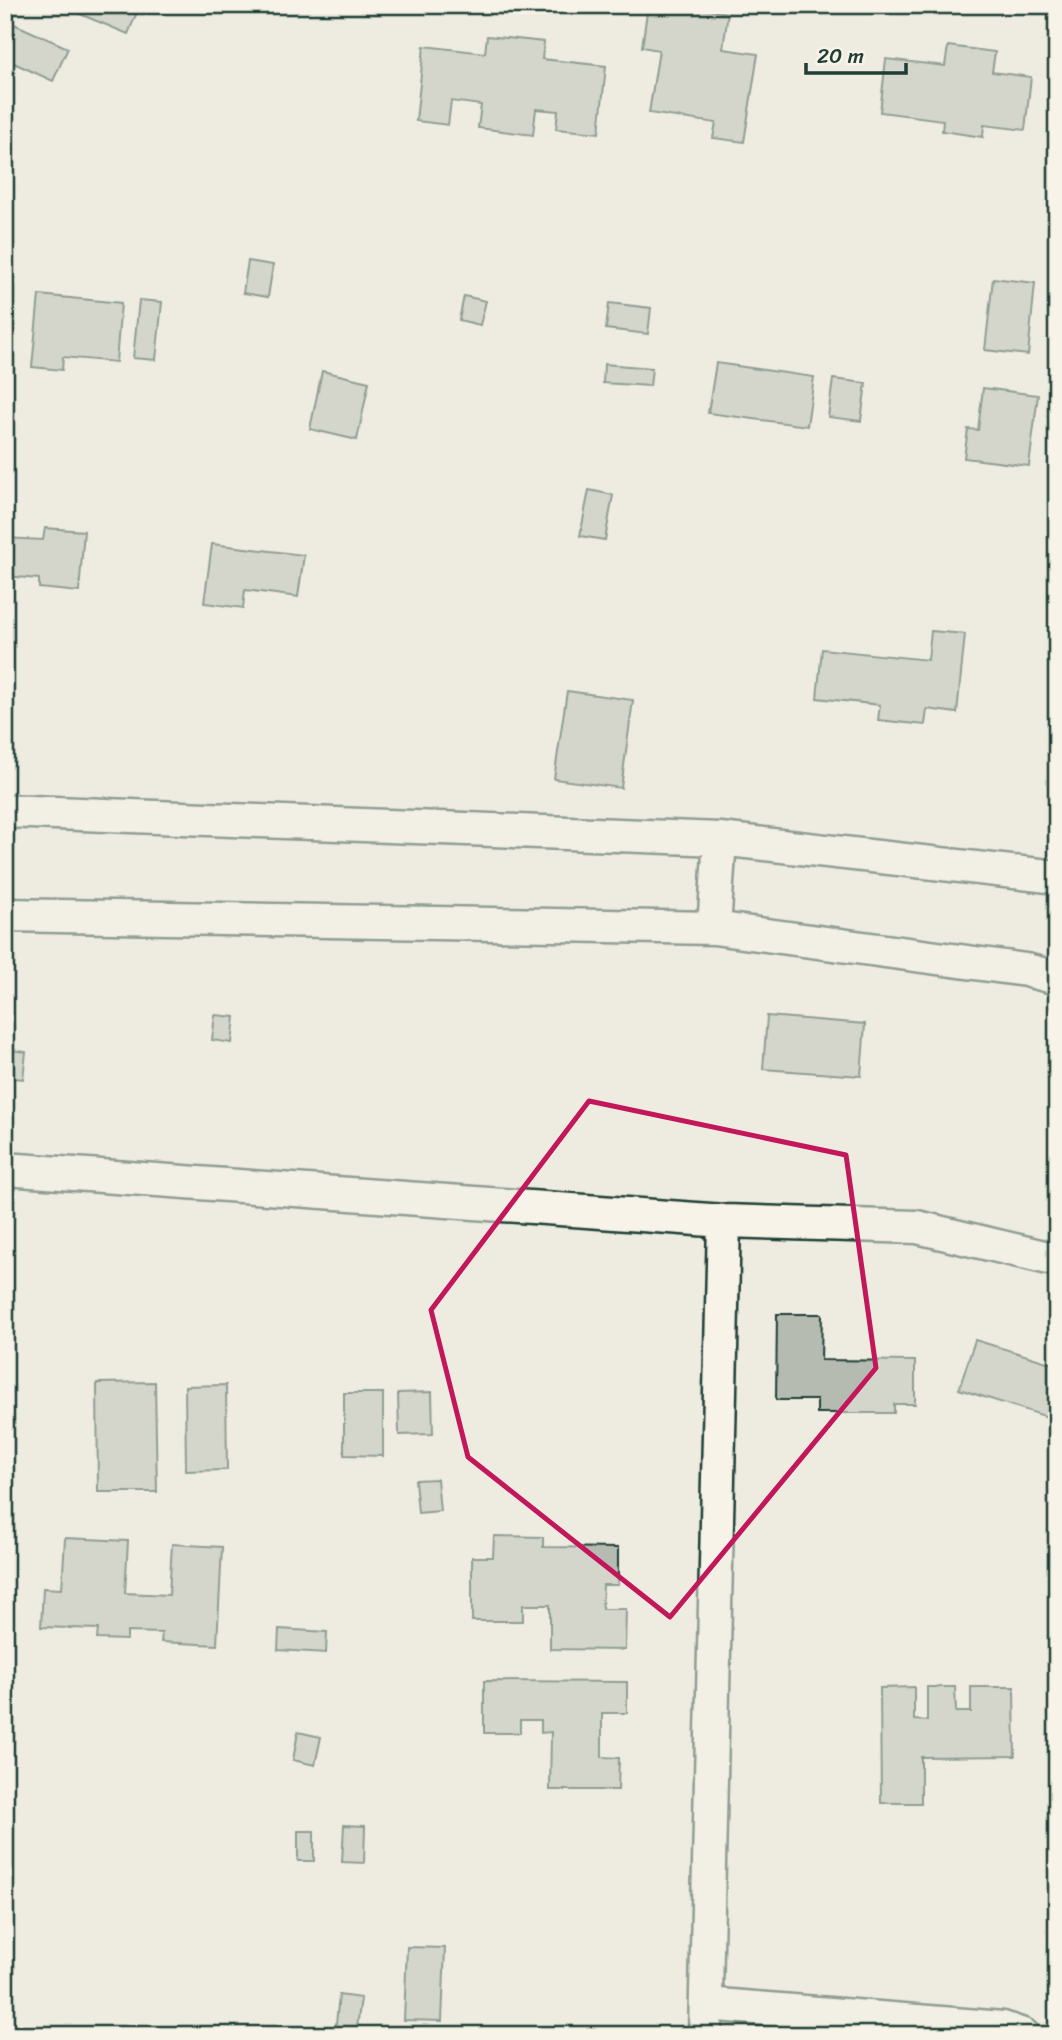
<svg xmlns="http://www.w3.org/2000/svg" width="1062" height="2040" viewBox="0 0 1062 2040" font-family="Sriracha,sans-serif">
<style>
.building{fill:#b5bbb0;stroke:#1f3d34;stroke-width:2}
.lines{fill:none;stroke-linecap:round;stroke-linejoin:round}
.minor-casing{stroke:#1f3d34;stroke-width:37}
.minor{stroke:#f7f3e8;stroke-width:32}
.marked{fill:none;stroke:#c2185b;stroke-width:5;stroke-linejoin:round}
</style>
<rect width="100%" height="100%" fill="#eeece1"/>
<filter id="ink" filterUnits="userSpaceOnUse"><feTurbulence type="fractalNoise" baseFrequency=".0143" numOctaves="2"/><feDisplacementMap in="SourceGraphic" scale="14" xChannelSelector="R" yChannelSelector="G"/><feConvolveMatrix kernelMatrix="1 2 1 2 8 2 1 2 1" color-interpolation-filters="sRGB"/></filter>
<g filter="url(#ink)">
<path class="building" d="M58,5H140L128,34Z
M648,5H678L728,13L723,49L758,54L744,142L713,138L716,123L649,113L659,50L642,47Z
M5,20L68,48L53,81L5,59Z
M487,36L544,42L542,59L606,66L599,133L556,129L558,111L536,109L533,135L478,128L481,105L451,101L448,125L416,121L424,46L485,53Z
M948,46L995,52L992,72L1031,77L1025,130L984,125L983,137L942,131L943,120L880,112L886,59L945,66Z
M248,261L273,265L268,297L243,293Z
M993,278L1035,283L1028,355L985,350Z
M39,295L121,303L116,362L63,357L62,370L32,367Z
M464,296L486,301L480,325L459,320Z
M139,300L162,302L156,360L133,358Z
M609,303L651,308L648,334L606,329Z
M716,363L814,377L807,426L708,413Z
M604,364L652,368L650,386L603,383Z
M322,371L369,382L357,440L310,429Z
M833,379L866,383L861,421L828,417Z
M983,388L1038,395L1029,466L964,458L968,429L978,430Z
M589,490L613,495L605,540L580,536Z
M45,528L84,531L79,592L39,588V579L5,576V538L43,540Z
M212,544L304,555L298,597L245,590L243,608L204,603Z
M931,631L965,634L957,713L927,709L925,725L878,720L880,705L817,698L822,649L928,660Z
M567,691L633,700L621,788L554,779Z
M215,1015L235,1017L232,1043L212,1040Z
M767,1016L865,1024L861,1076L763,1069Z
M5,1049L26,1052L23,1079L5,1077Z
M777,1314H822L821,1360L915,1361V1404H894V1413H817V1400H776Z
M975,1340L1057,1365V1420L959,1389Z
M155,1382L157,1492H98L97,1383Z
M226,1385L227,1470L186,1471L185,1386Z
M432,1392L433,1434L399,1435L398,1393Z
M344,1393H383V1456L344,1455Z
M437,1479L440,1511L418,1513L415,1480Z
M494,1536L543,1537V1547L618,1548V1585H603L602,1609H626L625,1650L550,1649V1605H523V1621H472V1557H493Z
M65,1538L128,1541L125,1593L169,1595L172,1544L222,1547L217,1645L161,1642L162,1633L127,1632V1640L97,1639L98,1629L41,1627L43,1588L62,1589Z
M279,1629L327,1632L326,1653L278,1650Z
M484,1681L627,1682V1713H602V1757L619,1758L618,1790H550L551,1732L541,1733V1720H520V1733H484Z
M914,1687V1720L927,1721V1687H955L956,1712H971V1687H1014L1015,1756L921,1757V1803H881L880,1688Z
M298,1732L321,1737L315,1765L293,1760Z
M344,1825L365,1826L364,1863L342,1862Z
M298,1831H314V1861H298Z
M407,1947L445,1948L442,2021L404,2020Z
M339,1995L361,1998L356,2035L335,2033Z"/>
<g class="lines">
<g class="minor-casing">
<path id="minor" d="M5,811L720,839
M5,915L714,928L1026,970L1057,978
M714,928L720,839L1057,877
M5,1169L724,1221L917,1227L1057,1260
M706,2004L1003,2028L1023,2035
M705,2035L724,1221"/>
</g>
<use href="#minor" class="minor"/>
</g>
</g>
<path d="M0 0H1062V2040H0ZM589,1101L846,1155L876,1368L670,1617L468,1457L431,1310Z" fill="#eeece1" fill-opacity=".55" fill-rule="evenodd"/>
<path class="marked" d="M589,1101L846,1155L876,1368L670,1617L468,1457L431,1310Z"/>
<rect width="1062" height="2040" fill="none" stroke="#f7f3e8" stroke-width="28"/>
<rect x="14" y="14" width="1034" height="2012" fill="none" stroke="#1f3d34" stroke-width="2.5" filter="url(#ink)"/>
<path d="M806 63v10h100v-10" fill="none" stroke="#1f3d34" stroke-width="3.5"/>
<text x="817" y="63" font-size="21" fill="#1f3d34" stroke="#f7f3e8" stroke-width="5" paint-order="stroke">20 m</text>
</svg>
